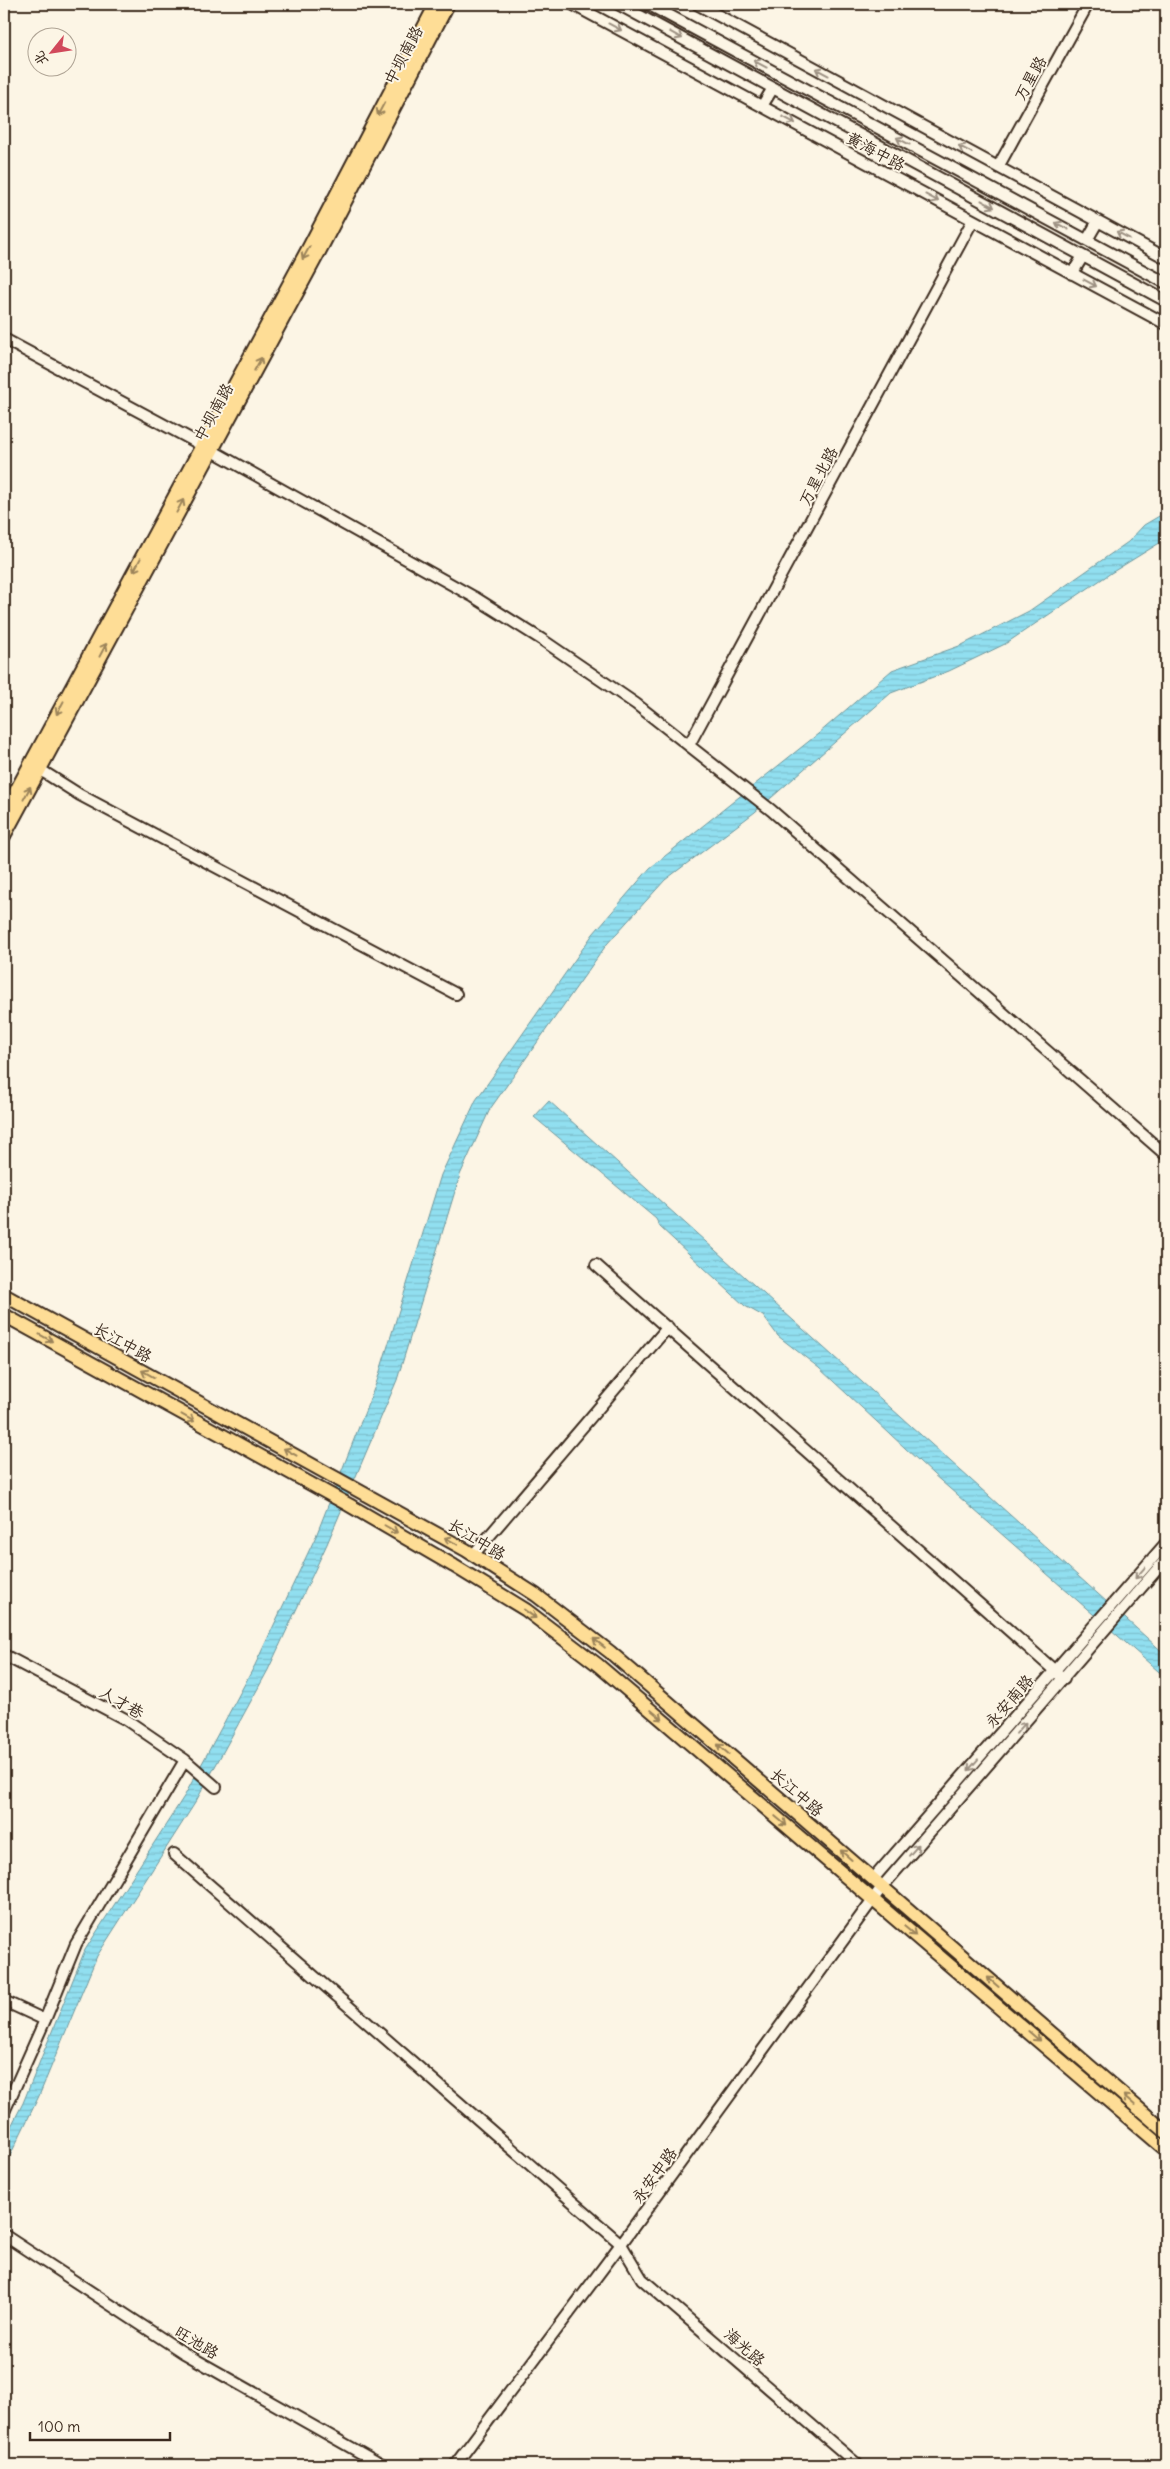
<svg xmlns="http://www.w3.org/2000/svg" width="1170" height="2469" viewBox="0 0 1170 2469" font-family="Delius,'LXGW WenKai TC',sans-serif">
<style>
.water{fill:url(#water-rules);stroke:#6f979c}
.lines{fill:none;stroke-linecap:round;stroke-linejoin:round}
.minor-casing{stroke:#3b2a1e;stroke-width:14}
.major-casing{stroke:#3b2a1e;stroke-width:16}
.minor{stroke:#fcf5e5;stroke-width:10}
.major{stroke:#fedd96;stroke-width:12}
.oneway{stroke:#9c9082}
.oneway2{stroke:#9c845a}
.labels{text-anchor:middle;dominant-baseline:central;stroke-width:4;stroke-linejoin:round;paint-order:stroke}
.street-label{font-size:16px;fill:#3b2a1e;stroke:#fcf5e5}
</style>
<defs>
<pattern id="water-rules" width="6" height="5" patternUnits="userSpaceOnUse" patternTransform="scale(1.25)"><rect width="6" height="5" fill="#91dff0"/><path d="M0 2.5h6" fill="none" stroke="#7ec0cd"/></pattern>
</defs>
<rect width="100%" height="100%" fill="#fcf5e5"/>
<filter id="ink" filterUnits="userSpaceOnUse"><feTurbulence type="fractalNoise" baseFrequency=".02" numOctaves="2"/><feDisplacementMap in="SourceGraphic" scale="10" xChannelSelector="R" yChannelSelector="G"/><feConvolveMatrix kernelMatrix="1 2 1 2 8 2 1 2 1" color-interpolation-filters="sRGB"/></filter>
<g filter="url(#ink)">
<path class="water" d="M1166,512V539L1111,573L1005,644L949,671L891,693L755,812L665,880L607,944L490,1109L460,1175L397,1380L327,1544L268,1670L195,1803L97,1956L39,2096L4,2168V2140L23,2103L85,1950L185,1795L255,1665L316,1536L377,1381L441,1175L476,1100L593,934L650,868L818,734L892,670L962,645L1029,611L1128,542L1144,525Z
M549,1101L1166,1655V1678L933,1474L819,1368L778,1336L763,1316L745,1306L660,1227L656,1219L534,1117Z"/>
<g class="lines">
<g class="minor-casing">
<path id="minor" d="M572,4L1166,324
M618,4L1166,301
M648,4L1166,283
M697,4L1166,258
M762,106L773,88
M998,167L1088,4
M1087,240L1098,221
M1072,274L1083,256
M4,339L211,450L474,597L541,639L636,704L771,810L1166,1155
M689,745L973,220
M39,769L80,795L456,994
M596,1265L1064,1679
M473,1555L668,1327
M4,1655L125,1719L185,1760L216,1787
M174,1854L621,2244L642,2279L858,2465
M873,1879L1166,1543
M4,2001L45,2020
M4,2112L45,2020L76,1944L185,1760
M4,2235L184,2353L382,2465
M455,2465L621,2244L882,1887L1166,1559"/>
</g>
<g class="major-casing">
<path id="major" d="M4,813L309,247L436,4
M4,836L319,252L448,4
M4,1295L466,1550L536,1595L610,1652L1166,2132
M4,1315L349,1505L454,1566L526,1610L598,1665L1166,2150"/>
</g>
<use href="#minor" class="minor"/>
<use href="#major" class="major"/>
</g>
<defs><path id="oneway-shaft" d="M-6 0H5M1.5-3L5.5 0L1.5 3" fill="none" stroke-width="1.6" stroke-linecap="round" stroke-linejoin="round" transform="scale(1.25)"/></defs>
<g class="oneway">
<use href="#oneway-shaft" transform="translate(615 27) rotate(28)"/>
<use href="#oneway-shaft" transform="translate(676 35) rotate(29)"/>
<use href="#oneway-shaft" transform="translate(760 64) rotate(-152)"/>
<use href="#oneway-shaft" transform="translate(822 72) rotate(-152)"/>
<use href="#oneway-shaft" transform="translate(789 120) rotate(28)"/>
<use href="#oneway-shaft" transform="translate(903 141) rotate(-152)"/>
<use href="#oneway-shaft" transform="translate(965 149) rotate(-152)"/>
<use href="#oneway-shaft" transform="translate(932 198) rotate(28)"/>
<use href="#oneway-shaft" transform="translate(988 204) rotate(29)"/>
<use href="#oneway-shaft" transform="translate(1062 226) rotate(-152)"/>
<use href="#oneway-shaft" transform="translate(1123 235) rotate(-152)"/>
<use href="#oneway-shaft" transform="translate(1090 283) rotate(28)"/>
<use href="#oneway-shaft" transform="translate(1140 1573) rotate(131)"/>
<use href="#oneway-shaft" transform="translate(1021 1728) rotate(-49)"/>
<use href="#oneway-shaft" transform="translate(973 1765) rotate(131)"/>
<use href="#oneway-shaft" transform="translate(914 1850) rotate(-49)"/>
</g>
<g class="oneway2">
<use href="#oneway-shaft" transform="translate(381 109) rotate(118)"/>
<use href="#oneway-shaft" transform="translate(306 253) rotate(119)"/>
<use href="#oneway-shaft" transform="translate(258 364) rotate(-61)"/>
<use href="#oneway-shaft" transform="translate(180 506) rotate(-62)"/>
<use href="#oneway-shaft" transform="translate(137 565) rotate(118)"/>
<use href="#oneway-shaft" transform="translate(103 650) rotate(-62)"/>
<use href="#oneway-shaft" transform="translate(60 708) rotate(118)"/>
<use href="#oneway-shaft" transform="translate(27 793) rotate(-62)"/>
<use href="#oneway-shaft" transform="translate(46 1338) rotate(29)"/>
<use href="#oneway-shaft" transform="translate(148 1374) rotate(-151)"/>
<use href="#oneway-shaft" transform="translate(188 1418) rotate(29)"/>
<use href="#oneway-shaft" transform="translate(290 1452) rotate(-151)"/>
<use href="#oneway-shaft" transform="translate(391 1529) rotate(30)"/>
<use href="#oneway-shaft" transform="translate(451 1541) rotate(-151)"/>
<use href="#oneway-shaft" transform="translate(530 1614) rotate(36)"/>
<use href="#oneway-shaft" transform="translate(599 1643) rotate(-142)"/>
<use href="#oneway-shaft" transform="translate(657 1715) rotate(40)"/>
<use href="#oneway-shaft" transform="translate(723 1749) rotate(-139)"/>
<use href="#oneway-shaft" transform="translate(781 1821) rotate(40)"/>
<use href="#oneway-shaft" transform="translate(846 1855) rotate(-139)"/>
<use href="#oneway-shaft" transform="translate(910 1931) rotate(40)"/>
<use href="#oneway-shaft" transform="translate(993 1982) rotate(-139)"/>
<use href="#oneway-shaft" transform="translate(1034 2036) rotate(41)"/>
<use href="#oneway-shaft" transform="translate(1129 2100) rotate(-139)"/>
</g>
</g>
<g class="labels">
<g class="street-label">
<text transform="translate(403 55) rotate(-62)">中坝南路</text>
<text transform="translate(1030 78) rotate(-61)">万星路</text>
<text transform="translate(876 151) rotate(28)">黄海中路</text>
<text transform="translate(213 412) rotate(-61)">中坝南路</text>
<text transform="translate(818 476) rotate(-62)">万星北路</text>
<text transform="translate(123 1342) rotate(29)">长江中路</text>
<text transform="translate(477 1539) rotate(31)">长江中路</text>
<text transform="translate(1009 1701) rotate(-49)">永安南路</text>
<text transform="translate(122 1702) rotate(30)">人才巷</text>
<text transform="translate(797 1792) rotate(41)">长江中路</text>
<text transform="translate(654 2175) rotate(-54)">永安中路</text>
<text transform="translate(197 2342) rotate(31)">旺池路</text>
<text transform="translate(745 2347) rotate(41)">海光路</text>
</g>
</g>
<rect width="1170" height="2469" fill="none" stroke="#fcf5e5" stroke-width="20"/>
<rect x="10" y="10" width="1150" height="2449" fill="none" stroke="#3b2a1e" stroke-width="2" filter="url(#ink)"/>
<g transform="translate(52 52) rotate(240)"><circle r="24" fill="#fcf5e5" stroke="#afa495"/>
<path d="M0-4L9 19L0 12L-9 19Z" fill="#d1495b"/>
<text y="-8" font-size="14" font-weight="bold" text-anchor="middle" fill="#3b2a1e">北</text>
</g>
<path d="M30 2432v8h140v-8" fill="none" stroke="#3b2a1e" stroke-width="2.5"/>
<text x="38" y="2432" font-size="15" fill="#3b2a1e" stroke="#fcf5e5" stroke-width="4" paint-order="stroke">100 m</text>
</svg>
